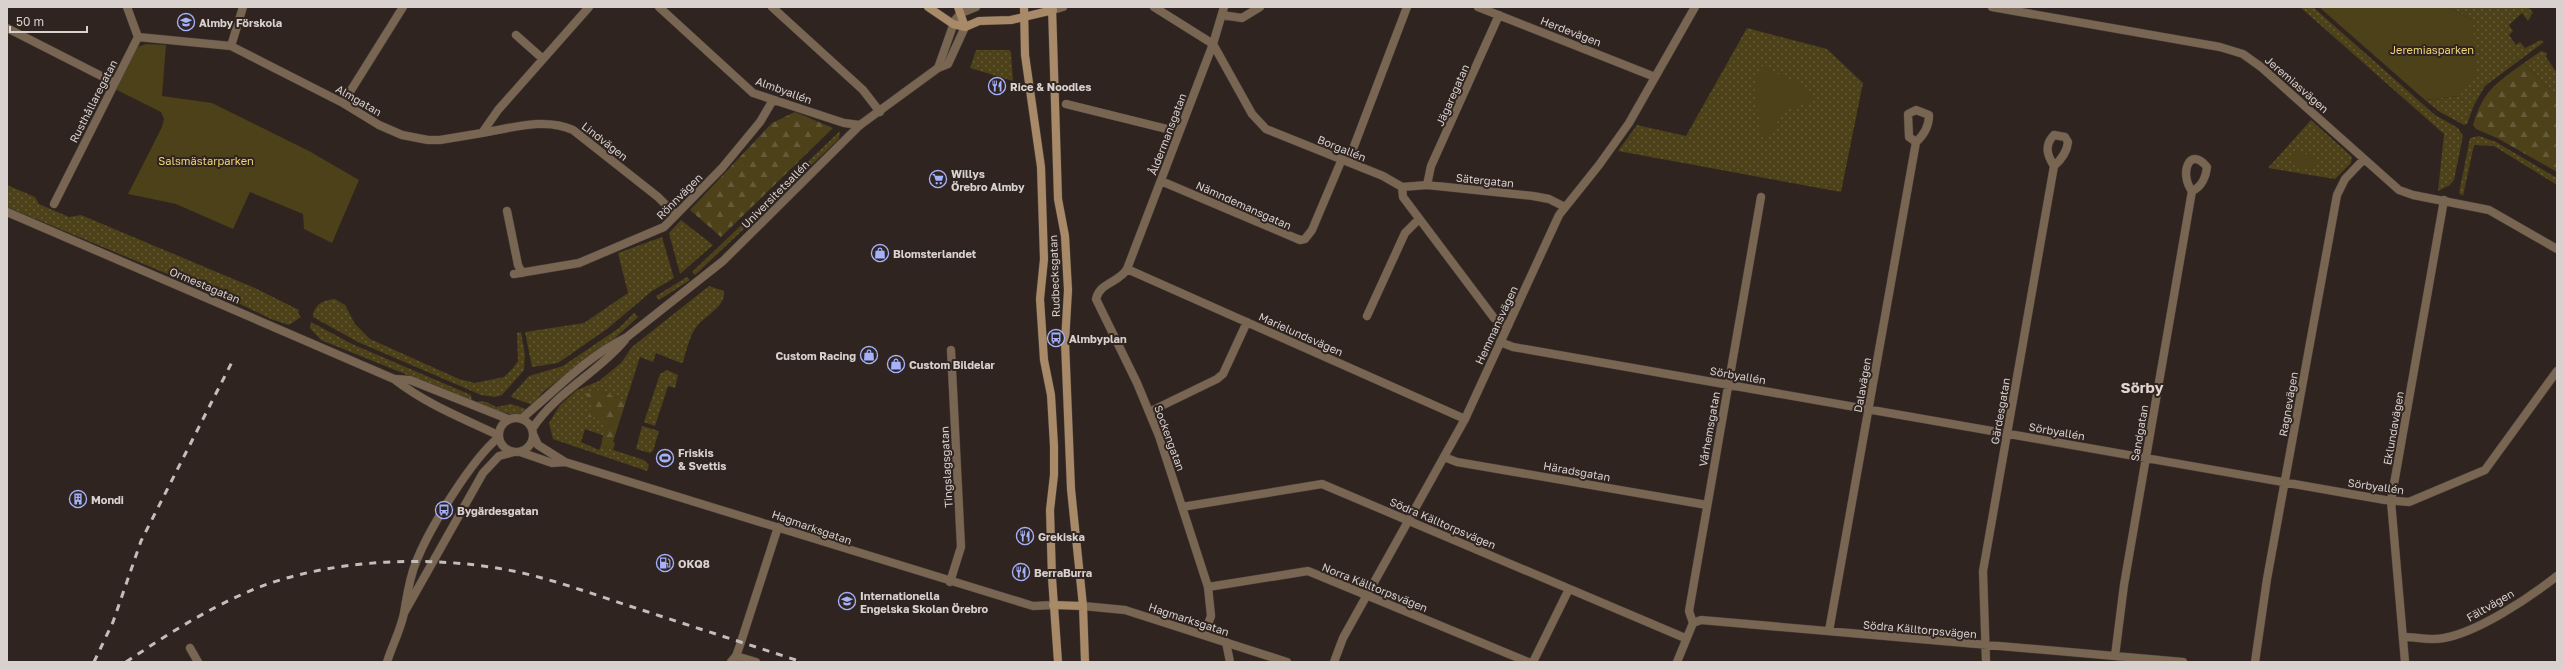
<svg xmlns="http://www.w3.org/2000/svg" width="2564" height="669" viewBox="0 0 2564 669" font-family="'Golos Text',sans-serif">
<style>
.grass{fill:url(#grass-dots)}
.forest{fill:url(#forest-firs)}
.park{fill:#4c4118}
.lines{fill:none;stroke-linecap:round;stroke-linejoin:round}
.minor-casing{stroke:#4a403c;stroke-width:9}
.tertiary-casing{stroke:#4a403c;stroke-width:9}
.secondary-casing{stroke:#4a403c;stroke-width:9}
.minor{stroke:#796652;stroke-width:8}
.tertiary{stroke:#796652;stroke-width:8}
.secondary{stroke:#a88a69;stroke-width:8}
.rail{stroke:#c4bdba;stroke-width:3;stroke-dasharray:7 7;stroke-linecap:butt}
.labels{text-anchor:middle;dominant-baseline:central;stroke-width:4;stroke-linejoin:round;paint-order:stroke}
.poi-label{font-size:11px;font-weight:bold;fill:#d8d1ce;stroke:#2f2420;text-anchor:start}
.street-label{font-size:11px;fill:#d8d1ce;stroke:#2f2420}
.park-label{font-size:11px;fill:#edd477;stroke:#2f2420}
.district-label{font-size:15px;font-weight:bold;fill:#e1d3cd;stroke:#2f2420}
</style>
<defs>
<pattern id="grass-dots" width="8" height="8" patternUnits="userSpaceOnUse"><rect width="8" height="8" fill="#4c4118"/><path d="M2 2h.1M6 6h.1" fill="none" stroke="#655b38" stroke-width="1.8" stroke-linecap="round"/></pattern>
<pattern id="forest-firs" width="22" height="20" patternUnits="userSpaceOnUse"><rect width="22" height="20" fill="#4c4118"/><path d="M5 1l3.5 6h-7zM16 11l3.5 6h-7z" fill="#655b38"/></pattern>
</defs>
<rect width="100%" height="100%" fill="#2f2420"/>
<path class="grass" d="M2300,7H2313L2435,115L2458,128L2463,136L2454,180L2450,185L2438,191L2444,134Z
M2448,7H2527L2533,12L2528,21L2522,13L2509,25L2513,31L2509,35L2516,45L2520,42L2525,48L2541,40L2544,42L2485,86L2474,105L2467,124L2464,125L2440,112L2425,100L2459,96L2473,20Z
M1747,28L1827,49L1863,83L1841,192L1618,151L1637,125L1686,136Z
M976,50H1009L1011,52L1013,81L970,68Z
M2541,51L2547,53L2546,57L2557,73V97L2524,63Z
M2311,120L2352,157L2351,163L2335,179L2268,168Z
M840,131L839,139L695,275L692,272Z
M2479,136L2496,142L2557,178V185L2494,146L2474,145L2463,196L2459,193L2470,138Z
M7,185L35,197L39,204L69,217L81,215L257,289L299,310L298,313L301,317L289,325L271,319L209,289L165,273L7,207Z
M681,220L713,245L680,274L669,233Z
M662,237L674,278L652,291L607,329L558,363L532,367L525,332L584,323L628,293L618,253Z
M687,277L690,280L659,300L656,296Z
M709,286L724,291C726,308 703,316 695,329C689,338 686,352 683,362L681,363L656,353L653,362L640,357L626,401L594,389L593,405L596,416L606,419L605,436L585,429L581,442L599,450L601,446L644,460L649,465L647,471L553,439L549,423L560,405L577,390L599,381L621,363L632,347Z
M335,299L345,305L355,324L370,339L459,379L475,383L504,377L513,368L518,361L517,333L521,332L525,355L524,370L502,395L495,397L481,395L358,342L313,317C314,304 324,300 335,299Z
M634,313L638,317L614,339L543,392L533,405L513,398L511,396L529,376L563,366L619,328Z
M311,322L352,344L471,395L472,401L321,340L310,328Z
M667,370L678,375L675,388L668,386L655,426L644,422L660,374Z
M478,401L487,402L496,407L511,404L529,410C514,420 492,409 477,403Z
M642,426L659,431L653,451L650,453L636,449Z"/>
<path class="forest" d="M2524,63L2557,97V172L2497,138L2476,129L2473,125C2483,91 2496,83 2524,63Z
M795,112L833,128L721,237L690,210L772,123Z
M594,389L626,401L613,442L615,443L613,450L601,446L606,419L588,417L593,405L586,395Z"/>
<path class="park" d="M2319,7H2448L2473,20L2476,73L2459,96L2425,100Z
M146,44L166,45L162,96L212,103L309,151L359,180L332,243L304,229L303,214L250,192L233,229L176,204L128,194L162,127L164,119L161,112L115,89L135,48Z
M1761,66L1802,85L1816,98C1806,106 1797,104 1790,109C1779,116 1775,130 1762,138L1754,86Z
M2293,152L2317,156L2314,169L2291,165Z"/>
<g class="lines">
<g class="minor-casing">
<path id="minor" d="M659,7L753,93L844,123L860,125
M772,7L863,90L880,112
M1154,7L1213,44L1252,114L1266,129L1383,176L1402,187L1403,197L1494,318L1508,326
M1478,7L1655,77
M1992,7L2220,47L2243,54L2261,67L2399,190L2413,195L2489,210L2557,249
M1222,15L1242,18L1260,7
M7,28L115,83
M516,35L543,59
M138,37L231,46L343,103L379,125L402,135L428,140H440L482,133L498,110L589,7
M231,46L243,7
M343,103L403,7
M1066,104L1179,132
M482,133C512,128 545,117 573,130L658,197L676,215
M1348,162L1407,7
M1161,181L1300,240L1305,239L1312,230L1342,159
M1427,185L1431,166L1499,15
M1402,187L1427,185L1533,196L1549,199L1565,207
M54,204L138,37L127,7
M507,211L518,265L522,273
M1127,269L1465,419
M514,274L579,263L664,227L722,168L760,122L773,100
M1367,316L1405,233L1419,219
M1500,342L1513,347L2385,500L2409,502L2485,470L2557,371
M1149,412L1217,379L1223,374L1247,322
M1444,457L1457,462L1707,505
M1182,507L1322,484L1685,638
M950,582L961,547L951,350
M1208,587L1308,571L1528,662
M1693,623L1701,620L2183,662
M1693,623L1689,611L1761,197
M1829,631L1916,142C1924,135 1929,127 1929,115L1916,110L1908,114L1909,137L1916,142
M1204,635L1211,616L1208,587L1159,436L1137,383L1096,299C1100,282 1119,283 1127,269L1213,44L1224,7
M2403,637C2417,637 2430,641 2444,638C2478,632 2529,598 2557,576
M1226,642L1230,662
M190,648L198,662
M736,656L756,662
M2115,656L2124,585L2192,191C2202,187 2206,176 2207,167C2189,145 2179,174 2192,191
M731,662L736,656L740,645L778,527
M1533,662L1569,589
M1677,662L1693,623
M1986,662L1983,571L2054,166C2062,159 2067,152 2068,142L2065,137L2054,135C2044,145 2047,155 2054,166
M2255,662L2267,579L2337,195L2345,179L2364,159"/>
</g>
<g class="tertiary-casing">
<path id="tertiary" d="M1053,10L1063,7
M938,68L955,20L961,13L976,7
M7,212L394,379C426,404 462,418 498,435
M395,379L410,380L508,419
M499 435a17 17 0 1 1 34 0a17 17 0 1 1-34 0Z
M521,419C556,390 586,357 627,337L723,261L860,125L938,68L948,64L965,27
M532,429C557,391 598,373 625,340
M533,434L538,445L565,462
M520,452L552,463L565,462L1033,606L1053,605
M1083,606L1125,610L1287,662
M404,613L483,473L499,456L514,452
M387,662C392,646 401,629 404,613C407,596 409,579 416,562C429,529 471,460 499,437
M1334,662L1343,638L1465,419L1559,215L1599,165L1629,123L1695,7
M2405,662L2391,501L2444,200"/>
</g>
<g class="secondary-casing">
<path id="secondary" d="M928,7L953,24L965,27
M958,7L965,27
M1024,7L1025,55L1041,167L1044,259L1040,299L1044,360L1051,395L1054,446V475L1050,510L1052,578L1058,662
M1052,7L1058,199L1065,236L1068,290L1065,342L1071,489L1083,606L1085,662
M965,27L979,21L1011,20L1053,10
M1053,605L1083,606"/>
</g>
<use href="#minor" class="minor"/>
<use href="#tertiary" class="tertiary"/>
<use href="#secondary" class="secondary"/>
<path class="rail" d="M94,662L113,622L141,541L233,360
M126,662C168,634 210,607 257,588C331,559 430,555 508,570C555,579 600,597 645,611C697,628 750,645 802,662"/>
</g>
<defs>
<g id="school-ring" transform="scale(0.9)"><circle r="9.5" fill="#2f2420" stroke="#a4b2fc" stroke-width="1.5"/><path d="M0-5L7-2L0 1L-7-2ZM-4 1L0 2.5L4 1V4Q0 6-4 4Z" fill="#a4b2fc"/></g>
<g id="restaurant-ring" transform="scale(0.9)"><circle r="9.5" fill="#2f2420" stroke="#a4b2fc" stroke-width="1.5"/><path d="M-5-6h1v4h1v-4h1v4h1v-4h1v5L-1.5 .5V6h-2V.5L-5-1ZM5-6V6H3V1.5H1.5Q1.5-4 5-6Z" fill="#a4b2fc"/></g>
<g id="supermarket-ring" transform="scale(0.9)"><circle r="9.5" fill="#2f2420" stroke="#a4b2fc" stroke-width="1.5"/><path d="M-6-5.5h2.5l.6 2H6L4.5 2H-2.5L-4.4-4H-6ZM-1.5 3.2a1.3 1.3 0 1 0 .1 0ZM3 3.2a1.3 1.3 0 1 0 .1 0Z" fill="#a4b2fc"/></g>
<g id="shop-ring" transform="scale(0.9)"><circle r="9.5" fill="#2f2420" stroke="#a4b2fc" stroke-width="1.5"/><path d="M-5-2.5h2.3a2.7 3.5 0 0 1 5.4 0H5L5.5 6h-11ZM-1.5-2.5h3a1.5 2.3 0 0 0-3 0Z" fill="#a4b2fc"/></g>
<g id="bus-ring" transform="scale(0.9)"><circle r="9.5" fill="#2f2420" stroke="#a4b2fc" stroke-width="1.5"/><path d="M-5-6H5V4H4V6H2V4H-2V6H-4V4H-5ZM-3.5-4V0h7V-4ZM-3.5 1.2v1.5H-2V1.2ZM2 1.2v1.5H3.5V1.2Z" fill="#a4b2fc"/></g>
<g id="stadium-ring" transform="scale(0.9)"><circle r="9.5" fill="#2f2420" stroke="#a4b2fc" stroke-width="1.5"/><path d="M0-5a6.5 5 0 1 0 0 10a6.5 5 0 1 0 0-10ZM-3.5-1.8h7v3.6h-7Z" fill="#a4b2fc"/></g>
<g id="building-ring" transform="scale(0.9)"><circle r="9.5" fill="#2f2420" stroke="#a4b2fc" stroke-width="1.5"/><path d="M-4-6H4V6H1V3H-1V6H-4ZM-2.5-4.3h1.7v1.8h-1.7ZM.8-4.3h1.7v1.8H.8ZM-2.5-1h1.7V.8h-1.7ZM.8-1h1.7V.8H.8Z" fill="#a4b2fc"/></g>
<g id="fuel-ring" transform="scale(0.9)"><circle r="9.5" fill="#2f2420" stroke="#a4b2fc" stroke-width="1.5"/><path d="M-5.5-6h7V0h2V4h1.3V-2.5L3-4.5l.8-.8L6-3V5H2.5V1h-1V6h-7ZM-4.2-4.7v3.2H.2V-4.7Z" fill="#a4b2fc"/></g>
</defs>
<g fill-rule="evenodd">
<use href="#school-ring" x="186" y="22"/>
<use href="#restaurant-ring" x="997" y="86"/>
<use href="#supermarket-ring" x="938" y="179"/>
<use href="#shop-ring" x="880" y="253"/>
<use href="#bus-ring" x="1056" y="338"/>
<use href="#shop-ring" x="869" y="355"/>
<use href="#shop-ring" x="896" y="364"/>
<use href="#stadium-ring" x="665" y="458"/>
<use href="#building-ring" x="78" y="499"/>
<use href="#bus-ring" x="444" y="510"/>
<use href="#restaurant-ring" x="1025" y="536"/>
<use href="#fuel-ring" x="665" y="563"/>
<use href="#restaurant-ring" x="1021" y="572"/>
<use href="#school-ring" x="847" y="601"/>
</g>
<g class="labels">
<g class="poi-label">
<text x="199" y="22">Almby Förskola</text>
<text x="1010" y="86">Rice &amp; Noodles</text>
<text x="951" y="173">Willys<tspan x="951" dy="13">Örebro Almby</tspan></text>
<text x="893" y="253">Blomsterlandet</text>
<text x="1069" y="338">Almbyplan</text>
<text x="856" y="355" text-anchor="end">Custom Racing</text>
<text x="909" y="364">Custom Bildelar</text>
<text x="678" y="452">Friskis<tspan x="678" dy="13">&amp; Svettis</tspan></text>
<text x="91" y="499">Mondi</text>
<text x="457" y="510">Bygärdesgatan</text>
<text x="1038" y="536">Grekiska</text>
<text x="678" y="563">OKQ8</text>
<text x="1034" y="572">BerraBurra</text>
<text x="860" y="595">Internationella<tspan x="860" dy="13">Engelska Skolan Örebro</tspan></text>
</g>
<g class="street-label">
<text transform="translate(1571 31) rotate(21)">Herdevägen</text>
<text transform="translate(2297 84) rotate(41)">Jeremiasvägen</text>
<text transform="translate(784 90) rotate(20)">Almbyallén</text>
<text transform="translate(1452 95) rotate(-66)">Jägaregatan</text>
<text transform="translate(359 100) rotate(30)">Almgatan</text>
<text transform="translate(93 101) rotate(-63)">Rusthållaregatan</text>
<text transform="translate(1167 134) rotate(-69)">Åldermansgatan</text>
<text transform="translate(605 141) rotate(38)">Lindvägen</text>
<text transform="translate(1342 148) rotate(22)">Borgallén</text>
<text transform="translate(1485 180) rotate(6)">Sätergatan</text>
<text transform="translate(775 194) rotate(-45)">Universitetsallén</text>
<text transform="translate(679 196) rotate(-45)">Rönnvägen</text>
<text transform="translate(1244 205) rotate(24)">Nämndemansgatan</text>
<text transform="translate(1054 276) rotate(-92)">Rudbecksgatan</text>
<text transform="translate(205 285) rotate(23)">Ormestagatan</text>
<text transform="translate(1496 325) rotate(-65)">Hemmansvägen</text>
<text transform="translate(1301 334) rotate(24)">Marielundsvägen</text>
<text transform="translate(1738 375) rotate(10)">Sörbyallén</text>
<text transform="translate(1862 385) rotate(-80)">Dalavägen</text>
<text transform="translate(2288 404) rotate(-80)">Ragnevägen</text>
<text transform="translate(2000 411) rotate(-80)">Gärdesgatan</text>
<text transform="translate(2393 428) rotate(-80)">Eklundavägen</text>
<text transform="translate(1709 429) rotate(-80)">Vårhemsgatan</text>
<text transform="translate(2057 431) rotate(10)">Sörbyallén</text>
<text transform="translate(2139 433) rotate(-80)">Sandgatan</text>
<text transform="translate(1170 438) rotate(70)">Sockengatan</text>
<text transform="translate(946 467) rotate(-93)">Tingslagsgatan</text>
<text transform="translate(1577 471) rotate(10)">Häradsgatan</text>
<text transform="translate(2376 486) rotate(8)">Sörbyallén</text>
<text transform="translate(1443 523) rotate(23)">Södra Källtorpsvägen</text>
<text transform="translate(812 527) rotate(19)">Hagmarksgatan</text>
<text transform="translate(1375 587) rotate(22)">Norra Källtorpsvägen</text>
<text transform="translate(2490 605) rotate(-30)">Fältvägen</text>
<text transform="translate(1189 619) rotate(18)">Hagmarksgatan</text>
<text transform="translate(1920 629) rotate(5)">Södra Källtorpsvägen</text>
</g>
<g class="park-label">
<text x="2432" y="49">Jeremiasparken</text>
<text x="206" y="160">Salsmästarparken</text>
</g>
<g class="district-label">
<text x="2142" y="387">Sörby</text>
</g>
</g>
<rect width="2564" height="669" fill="none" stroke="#d8d1ce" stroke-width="16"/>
<path d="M10 26v6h77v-6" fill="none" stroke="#d8d1ce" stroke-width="2"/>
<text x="16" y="26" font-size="12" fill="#d8d1ce" stroke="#2f2420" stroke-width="3" paint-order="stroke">50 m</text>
</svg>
